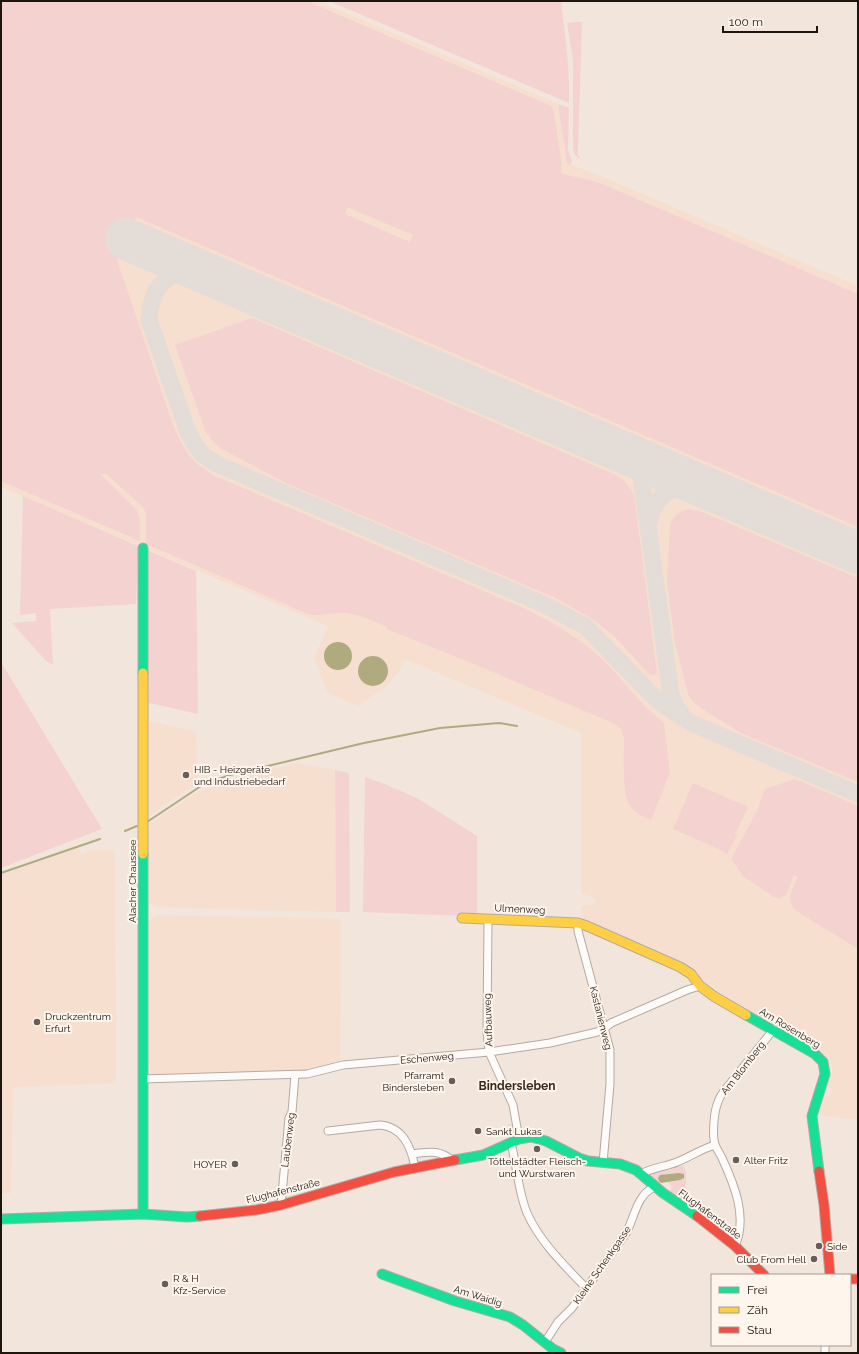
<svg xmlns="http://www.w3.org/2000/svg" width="859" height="1354" viewBox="0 0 859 1354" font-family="Raleway,sans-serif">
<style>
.built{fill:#f6dfce}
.green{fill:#f4d2d0;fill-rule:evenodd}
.water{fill:#b0ab7e}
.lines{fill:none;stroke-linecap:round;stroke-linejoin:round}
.stream{stroke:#b0ab7e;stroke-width:2}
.taxiway{stroke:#e4dcd6;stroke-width:17}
.runway{stroke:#e4dcd6;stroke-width:42}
.street-casing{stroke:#b4aaa2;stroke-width:9}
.fast-casing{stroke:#b4aaa2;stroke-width:11}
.slow-casing{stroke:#b4aaa2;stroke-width:11}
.jam-casing{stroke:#b4aaa2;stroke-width:11}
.street{stroke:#fdfbfa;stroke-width:7}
.fast{stroke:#16e098;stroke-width:9}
.slow{stroke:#ffcf43;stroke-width:9}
.jam{stroke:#f24e42;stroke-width:9}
.poi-dot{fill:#685e57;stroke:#fef5ed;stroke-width:1.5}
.labels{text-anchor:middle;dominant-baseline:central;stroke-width:4;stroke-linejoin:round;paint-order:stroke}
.poi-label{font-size:10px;fill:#1d150f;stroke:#fef5ed;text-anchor:start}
.street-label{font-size:10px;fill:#1d150f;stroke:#fef5ed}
.quarter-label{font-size:12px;font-weight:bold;fill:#3b2a1c;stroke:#fef5ed}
</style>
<rect width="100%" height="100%" fill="#f2e5dc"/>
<path class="built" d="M1,1H318L558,104L567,163L598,175L858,286V1120L819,1115L824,1095L830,1097L833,1088L827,1087L833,1067L828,1056L722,994L682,965L582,918L581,908L585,904L593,906L596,899L581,893V733L405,659L400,670L385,687L358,706L328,693L314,658L328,626L1,487Z
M149,721L196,732L198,782L149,816Z
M296,763L335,770L336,912L159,907L149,904V824L199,791L245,776Z
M79,848L82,856L90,850L115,851L116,1083L13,1087L11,1193L1,1194V875Z
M159,915L339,919L341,921L340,1060L338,1063L287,1073L151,1075L149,1066V920Z"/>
<path class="green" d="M1,1H307L549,105L552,107L554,113L562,165L561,172L563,174L593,181L602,184L858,294V527L136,217L117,260L173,425C184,451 191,462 215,476L519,606C548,620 576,635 600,657C622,678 639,704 664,723L670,773L651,820C643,816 634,813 630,806C622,795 624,752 624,737L621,729L615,724L486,669L387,629L385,626C373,621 359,614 346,613C333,612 321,617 308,614L146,544V515L144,508L105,473L101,475L136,509L140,518V541L1,481ZM347,207L413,235L410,242L345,214Z
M329,1H561C565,36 570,67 569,103Z
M576,22H582L578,146V155L581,159C576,157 574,154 573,149V60L567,23Z
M558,104L569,108L568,150L572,161L570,165L567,163Z
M252,318L616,475L625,481L634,495L657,673L654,675H650L614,636L594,620L558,599L286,483L220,448L214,443L205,430L175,345Z
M23,496L138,546L136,604L50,609L53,665L46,661L12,623L36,621V613L20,615Z
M689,509L700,511L858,578V782L741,733L704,710L693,702L688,694L675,643L667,582L670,525C675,514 677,513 689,509Z
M147,550L196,571L198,714L145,702Z
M1,662L102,829L1,868Z
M335,770L349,773L350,912H336Z
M365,777L387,785L417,798L477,836V914L464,916L363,912Z
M795,779L858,806V949L795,910C785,898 793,889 798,877L793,875V878L786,895L779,898L774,897L744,877L731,859L757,811L765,789Z
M693,783L748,807L735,834L737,835L727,854L712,846L673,829Z
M508,1124L513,1125V1135L509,1137L507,1135Z
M683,1165C689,1175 685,1186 684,1198L681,1200L669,1192L672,1187L668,1182L680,1180L659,1181L661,1183L660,1185L652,1176V1174L655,1172L672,1169Z"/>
<path class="water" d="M324 656a14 14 0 1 1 28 0a14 14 0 1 1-28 0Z
M358 671a15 15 0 1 1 30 0a15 15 0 1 1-30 0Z
M679,1173L684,1174V1178L680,1180L661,1183L659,1181L658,1178L660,1175Z"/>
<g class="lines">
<path class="stream" d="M147,822L204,784L230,775L364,743L440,728L499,723L517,726
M125,831L137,826
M1,873L100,839"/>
<path class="taxiway" d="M211,275C173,264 151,282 149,320L188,432L195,445L204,456L219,465L543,604L585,626L659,702L691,723L858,794
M598,442C616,450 634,456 641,476L671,695L675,705L682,715
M649,524C651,503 667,487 689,485C696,485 703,488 710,490"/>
<path class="runway" d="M126,239L858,553"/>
<g class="street-casing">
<path id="street" d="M488,919L487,1032L489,1052L513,1105L519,1139
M578,923V931L610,1050V1084L603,1163
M143,1079L307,1074L343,1065L489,1052L550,1043L597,1032L605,1028L611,1023L687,990L700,986
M328,1131L380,1125C403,1127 411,1147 415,1167
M511,1143C517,1166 518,1191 527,1213C540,1242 564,1265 586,1288
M412,1154C429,1152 439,1149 453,1161
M641,1174C653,1167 665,1167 677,1162C690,1157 701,1149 715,1145
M281,1205L289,1118L292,1112L295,1075
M735,1246C748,1217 734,1184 722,1158C720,1153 716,1149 715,1144C712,1135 714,1111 718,1102C719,1098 722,1094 724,1091L774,1029
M545,1342L558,1322L572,1308L626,1233C635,1217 636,1196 654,1187
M825,1353V1345"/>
</g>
<g class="fast-casing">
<path id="fast" d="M143,548V673
M143,854V1214
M746,1015L815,1054L823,1062L825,1074L812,1116L819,1171
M455,1160L483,1155L519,1139L531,1137L546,1141L579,1158L588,1161L620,1164L636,1170L663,1193L697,1216
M1,1219L143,1214L187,1217L200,1216
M382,1274L455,1301L510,1317L523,1325L553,1349L561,1353"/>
</g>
<g class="slow-casing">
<path id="slow" d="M143,673V854
M462,918L578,923L587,926L680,967L691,974L700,986L715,997L746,1015"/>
</g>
<g class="jam-casing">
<path id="jam" d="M819,1171L824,1205L830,1275
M200,1216L256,1210L281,1205L394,1172L455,1160
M697,1216L735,1246L764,1275
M850,1279H858"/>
</g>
<use href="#street" class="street"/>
<use href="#fast" class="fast"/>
<use href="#slow" class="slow"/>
<use href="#jam" class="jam"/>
</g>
<g class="poi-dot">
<circle cx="186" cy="775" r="4"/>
<circle cx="37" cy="1022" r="4"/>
<circle cx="452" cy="1081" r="4"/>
<circle cx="478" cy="1131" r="4"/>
<circle cx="537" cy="1149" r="4"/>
<circle cx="736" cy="1160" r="4"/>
<circle cx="235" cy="1164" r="4"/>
<circle cx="819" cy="1246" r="4"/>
<circle cx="814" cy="1259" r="4"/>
<circle cx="165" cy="1284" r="4"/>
</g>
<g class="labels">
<g class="poi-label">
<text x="194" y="769">HIB - Heizgeräte<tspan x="194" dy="12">und Industriebedarf</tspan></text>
<text x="45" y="1016">Druckzentrum<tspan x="45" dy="12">Erfurt</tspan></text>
<text x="444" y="1075" text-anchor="end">Pfarramt<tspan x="444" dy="12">Bindersleben</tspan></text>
<text x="486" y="1131">Sankt Lukas</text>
<text x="744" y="1160">Alter Fritz</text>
<text x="537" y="1161" text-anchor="middle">Töttelstädter Fleisch-<tspan x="537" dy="12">und Wurstwaren</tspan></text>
<text x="227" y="1164" text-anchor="end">HOYER</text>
<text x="827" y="1246">Side</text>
<text x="806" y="1259" text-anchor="end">Club From Hell</text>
<text x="173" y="1278">R &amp; H<tspan x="173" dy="12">Kfz-Service</tspan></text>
</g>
<g class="street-label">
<text transform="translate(132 881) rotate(-90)">Alacher Chaussee</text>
<text transform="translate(520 909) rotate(3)">Ulmenweg</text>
<text transform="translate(601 1018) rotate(76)">Kastanienweg</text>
<text transform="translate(488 1020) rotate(-92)">Aufbauweg</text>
<text transform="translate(790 1028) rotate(31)">Am Rosenberg</text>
<text transform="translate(427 1058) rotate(-5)">Eschenweg</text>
<text transform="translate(743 1068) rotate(-52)">Am Blomberg</text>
<text transform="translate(288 1140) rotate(-83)">Laubenweg</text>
<text transform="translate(283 1191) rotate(-14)">Flughafenstraße</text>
<text transform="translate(710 1214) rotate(37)">Flughafenstraße</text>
<text transform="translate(602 1265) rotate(-55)">Kleine Schenkgasse</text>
<text transform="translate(478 1296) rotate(17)">Am Waidig</text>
</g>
<g class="quarter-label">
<text x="517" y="1086">Bindersleben</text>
</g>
</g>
<rect width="859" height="1354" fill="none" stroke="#1d150f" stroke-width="4"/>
<rect x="711" y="1274" width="140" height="72" fill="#fef5ed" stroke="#a49b94"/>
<rect x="719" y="1287" width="20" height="6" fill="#16e098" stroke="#a49b94"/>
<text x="747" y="1294" font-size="12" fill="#1d150f">Frei</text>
<rect x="719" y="1307" width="20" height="6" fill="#ffcf43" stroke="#a49b94"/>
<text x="747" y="1314" font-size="12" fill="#1d150f">Zäh</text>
<rect x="719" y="1327" width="20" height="6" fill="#f24e42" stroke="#a49b94"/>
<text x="747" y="1334" font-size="12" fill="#1d150f">Stau</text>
<path d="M723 26v6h94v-6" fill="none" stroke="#1d150f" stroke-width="2"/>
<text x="729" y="26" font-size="12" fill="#1d150f" stroke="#fef5ed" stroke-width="3" paint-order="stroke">100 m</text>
</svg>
